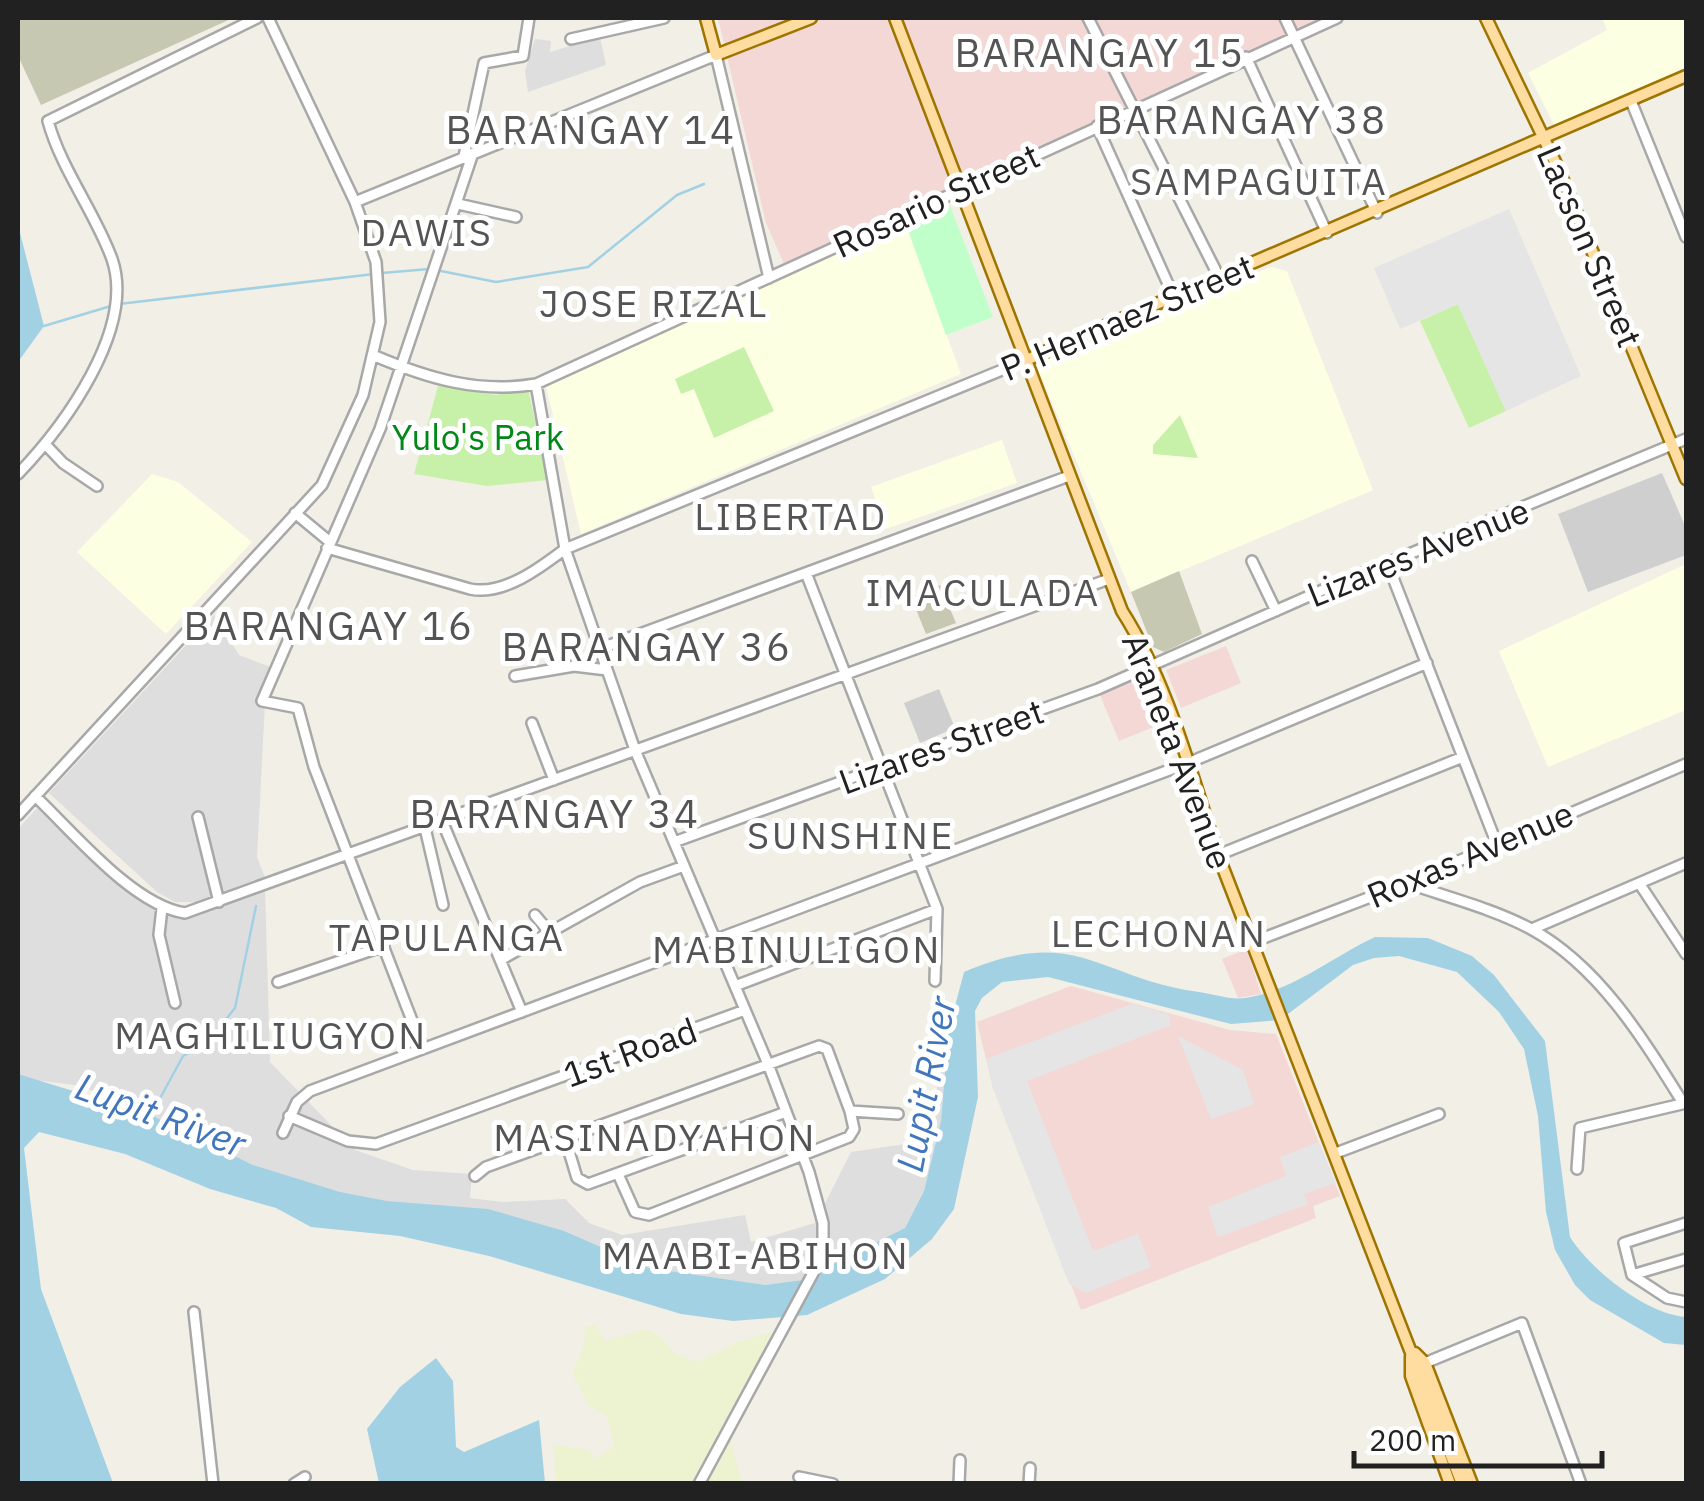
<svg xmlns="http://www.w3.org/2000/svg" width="1704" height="1501" viewBox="0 0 1704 1501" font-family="'IBM Plex Sans',sans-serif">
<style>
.residential{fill:#dfdede}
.commercial{fill:#f4d8d5}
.education{fill:#fdffe3}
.religious{fill:#cfcfcf}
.construction{fill:#c6c8b1}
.farmland{fill:#edf2d1}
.grass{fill:#c7f1a8}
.park{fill:#c1ffca}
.parking{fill:#e5e5e5}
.water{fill:#a3d1e4}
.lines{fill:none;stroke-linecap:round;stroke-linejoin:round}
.stream{stroke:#a3d1e4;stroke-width:2.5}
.minor-casing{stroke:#a8a8a8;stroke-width:14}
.major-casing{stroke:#9e7500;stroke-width:15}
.minor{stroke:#fff;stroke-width:9}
.major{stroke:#ffdc9f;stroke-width:10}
.labels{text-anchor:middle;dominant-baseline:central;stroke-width:10;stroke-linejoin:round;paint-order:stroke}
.street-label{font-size:35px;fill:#212121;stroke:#fff}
.park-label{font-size:35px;fill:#018816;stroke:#fff}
.neighbourhood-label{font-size:38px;letter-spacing:2.5px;fill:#545454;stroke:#fff}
.water-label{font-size:38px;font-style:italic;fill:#4276bc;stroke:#fff}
.quarter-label{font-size:40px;letter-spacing:2.5px;fill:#545454;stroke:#fff}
</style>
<rect width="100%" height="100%" fill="#f2efe7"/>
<path class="residential" d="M600,37L606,65L528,92L525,71L535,39L551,41L550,52Z
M214,615L239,655L278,670L265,703L257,857L266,880L205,902H175L157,892L49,793Z
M39,806L126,886L165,914L194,917L265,890L270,1062L355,1150L413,1170L472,1174L470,1198L503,1202L565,1199L589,1223L622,1235L745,1215L751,1242L815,1223L851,1152L926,1141L948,1033L941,1121L924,1191L905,1228L869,1250L802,1280L765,1285L649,1268L575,1237L357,1201L253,1165L82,1086L18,1078V829Z"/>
<path class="commercial" d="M718,18H1324L784,264L766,223Z
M1226,646L1241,683L1181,708L1166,670Z
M1142,677L1161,724L1119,741L1100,695Z
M1247,949L1261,994L1238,998L1222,959Z
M1071,986L1230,1030L1276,1034L1340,1196L1313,1206L1316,1218L1081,1310L993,1088L977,1022Z"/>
<path class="education" d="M1602,18H1686V69L1554,125L1528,73L1607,30Z
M905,222L961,374L581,534L546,386Z
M1271,267L1287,271L1373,490L1131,592L1035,362Z
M1002,440L1017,483L886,529L871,487Z
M152,474L178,482L252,542L166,634L77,552Z
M1686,564V710L1548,767L1499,651Z"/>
<path class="religious" d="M1662,473L1686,528V555L1588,592L1558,514Z
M939,689L955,728L920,743L904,703Z"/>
<path class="construction" d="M18,18H233L41,105L18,56Z
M1179,571L1202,634L1164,652L1153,647L1131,592Z
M940,585L956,623L926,634L911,597Z"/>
<path class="farmland" d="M596,1325L605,1341L646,1329L659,1335L675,1354L698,1362L738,1342L783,1329L727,1426L742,1483H556L554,1445L586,1449L596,1459L614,1446L607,1416L589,1406L572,1373L584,1346L585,1327Z"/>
<path class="grass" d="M1458,304L1506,411L1469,428L1420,321Z
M744,347L774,411L714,438L694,389L681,394L675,379Z
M438,386L496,395L528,389L548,480L487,486L414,474Z
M1180,415L1198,458L1153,454V445Z"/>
<path class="park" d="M949,203L993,317L946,335L905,222Z"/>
<path class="parking" d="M1509,209L1581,376L1506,411L1458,304L1400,329L1374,268Z
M1132,1004L1169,1014L1171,1025L1027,1081L1093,1251L1138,1234L1151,1267L1086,1293L1069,1284L993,1088L986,1059Z
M1178,1036L1243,1070L1254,1104L1211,1119Z
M1319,1142L1336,1183L1304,1194L1308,1204L1218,1237L1208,1207L1286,1176L1280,1157Z"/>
<path class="water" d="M18,225L44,326L18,362Z
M1375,937L1428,938L1472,956L1494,975L1545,1041L1570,1237C1591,1270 1646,1314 1686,1317V1345L1664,1343L1590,1300L1575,1285L1555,1250L1546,1212L1538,1116L1524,1049L1499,1012L1457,972L1399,956L1374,958L1353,965L1280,1020L1231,1024L1048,977L1002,982L982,998L975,1011L978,1097L954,1209L932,1239L885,1279L807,1315L733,1321L681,1314L489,1256L400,1236L311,1227L276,1208L210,1189L125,1154L39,1132L24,1148L41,1289L113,1483L18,1484V1074L151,1115L253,1165L340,1192L387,1201L488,1209L564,1231L649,1268L765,1285L802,1280L905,1228L924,1191L941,1121L948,1033L964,972C1078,924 1097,978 1199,992C1213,994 1230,1000 1245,998C1293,991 1332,957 1375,937Z
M436,1358L453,1381L456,1447L464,1452L539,1420L545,1483H379L367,1429L400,1387Z"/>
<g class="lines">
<path class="stream" d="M436,270L496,282L588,267L677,195L704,184
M382,273L429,269
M119,304L374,274
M44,326L111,306
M151,1115L183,1056L206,1044L235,1008L256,906"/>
<g class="minor-casing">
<path id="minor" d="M1088,18L1219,277
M1285,18L1377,213
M571,39L664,18
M1246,57L1327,233
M1631,101L1686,237
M1097,126L1173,295
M464,156L484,63L523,56L529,18
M355,202L716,55L769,278
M458,204L516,217
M375,356C427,378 479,394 536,384L1337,18
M536,384L565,549L635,750L768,1064L809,1172L823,1223V1252L818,1264L699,1484
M45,444L63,463L97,486
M18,474C64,426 136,329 112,259C95,212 61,169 48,121L257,18
M295,513L330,542
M327,548L470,589C503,596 540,568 565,549L1024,361
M1252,561L1276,611
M1388,565L1496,842
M806,573L937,909L935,981
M599,649L1069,476
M515,676L574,666L607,670
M532,723L554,780
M35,796C74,833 133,905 185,913L1109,579
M18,815L322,485L363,395L380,322L376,262L355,202L268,18
M198,817L219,902
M442,821L522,1012
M425,828L443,905
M674,842L1098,689L1325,589L1686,439
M1218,855L1463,757
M1407,883C1447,897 1494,909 1531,929C1599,966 1644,1040 1683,1103
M1639,883L1686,954
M162,908L159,935L175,1003
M535,915L551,934
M1532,929L1686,863
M1253,942L1407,883L1686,764
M502,959L640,882L684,866
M278,982L384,946
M735,986L937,909
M423,1049L314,767L298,708L262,701L380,429L473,153
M289,1116L348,1141L376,1144L745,1010
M283,1133L297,1102L310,1091L1188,763L1427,663
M565,1138L577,1178L588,1184L786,1112
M1336,1153L1439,1114
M1577,1169L1580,1128L1686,1103
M618,1174L635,1212L649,1215L849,1137L854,1129L850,1111
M475,1176L486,1167L819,1046L827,1049L850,1111L898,1114
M1686,1223L1624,1243L1632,1275L1667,1298L1686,1302
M1632,1275L1686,1259
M194,1312L213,1484
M1425,1363L1522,1323L1581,1484
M799,1477L833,1484
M294,1484L305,1477
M959,1484L960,1460
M1029,1484L1030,1468"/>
</g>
<g class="major-casing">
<path id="major" d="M706,18L716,55L811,18
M895,18L1122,611C1168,683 1191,774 1218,855L1462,1484
M1486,18L1558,168L1686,479
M1024,361L1686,76
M1415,1353L1425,1363L1472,1484
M1411,1356V1376L1450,1484"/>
</g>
<use href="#minor" class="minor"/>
<use href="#major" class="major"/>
</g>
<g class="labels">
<g class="street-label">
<text transform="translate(936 200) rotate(-25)">Rosario Street</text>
<text transform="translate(1590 246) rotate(67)">Lacson Street</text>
<text transform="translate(1127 317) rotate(-23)">P. Hernaez Street</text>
<text transform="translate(1418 552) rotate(-22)">Lizares Avenue</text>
<text transform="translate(941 746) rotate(-20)">Lizares Street</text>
<text transform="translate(1178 751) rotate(69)">Araneta Avenue</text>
<text transform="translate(1470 854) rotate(-23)">Roxas Avenue</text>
<text transform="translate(630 1052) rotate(-20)">1st Road</text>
</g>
<g class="park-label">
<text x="478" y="437">Yulo's Park</text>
</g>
<g class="neighbourhood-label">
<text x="1259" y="180">SAMPAGUITA</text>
<text x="427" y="231">DAWIS</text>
<text x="654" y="302">JOSE RIZAL</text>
<text x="791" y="515">LIBERTAD</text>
<text x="983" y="591">IMACULADA</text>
<text x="851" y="834">SUNSHINE</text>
<text x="1159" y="932">LECHONAN</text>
<text x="447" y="936">TAPULANGA</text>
<text x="797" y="948">MABINULIGON</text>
<text x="271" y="1034">MAGHILIUGYON</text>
<text x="655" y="1136">MASINADYAHON</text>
<text x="756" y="1254">MAABI-ABIHON</text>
</g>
<g class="water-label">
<text transform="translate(925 1084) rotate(-79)">Lupit River</text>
<text transform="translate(161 1114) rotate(20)">Lupit River</text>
</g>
<g class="quarter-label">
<text x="1100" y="52">BARANGAY 15</text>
<text x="1242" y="119">BARANGAY 38</text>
<text x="591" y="129">BARANGAY 14</text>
<text x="329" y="625">BARANGAY 16</text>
<text x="647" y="646">BARANGAY 36</text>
<text x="555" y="813">BARANGAY 34</text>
</g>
</g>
<rect width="1704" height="1501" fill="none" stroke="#212121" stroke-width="40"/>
<path d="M1354 1451v15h248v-15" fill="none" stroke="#212121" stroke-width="5"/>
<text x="1369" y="1451" font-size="30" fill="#212121" stroke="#ffffff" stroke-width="8" paint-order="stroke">200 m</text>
</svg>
